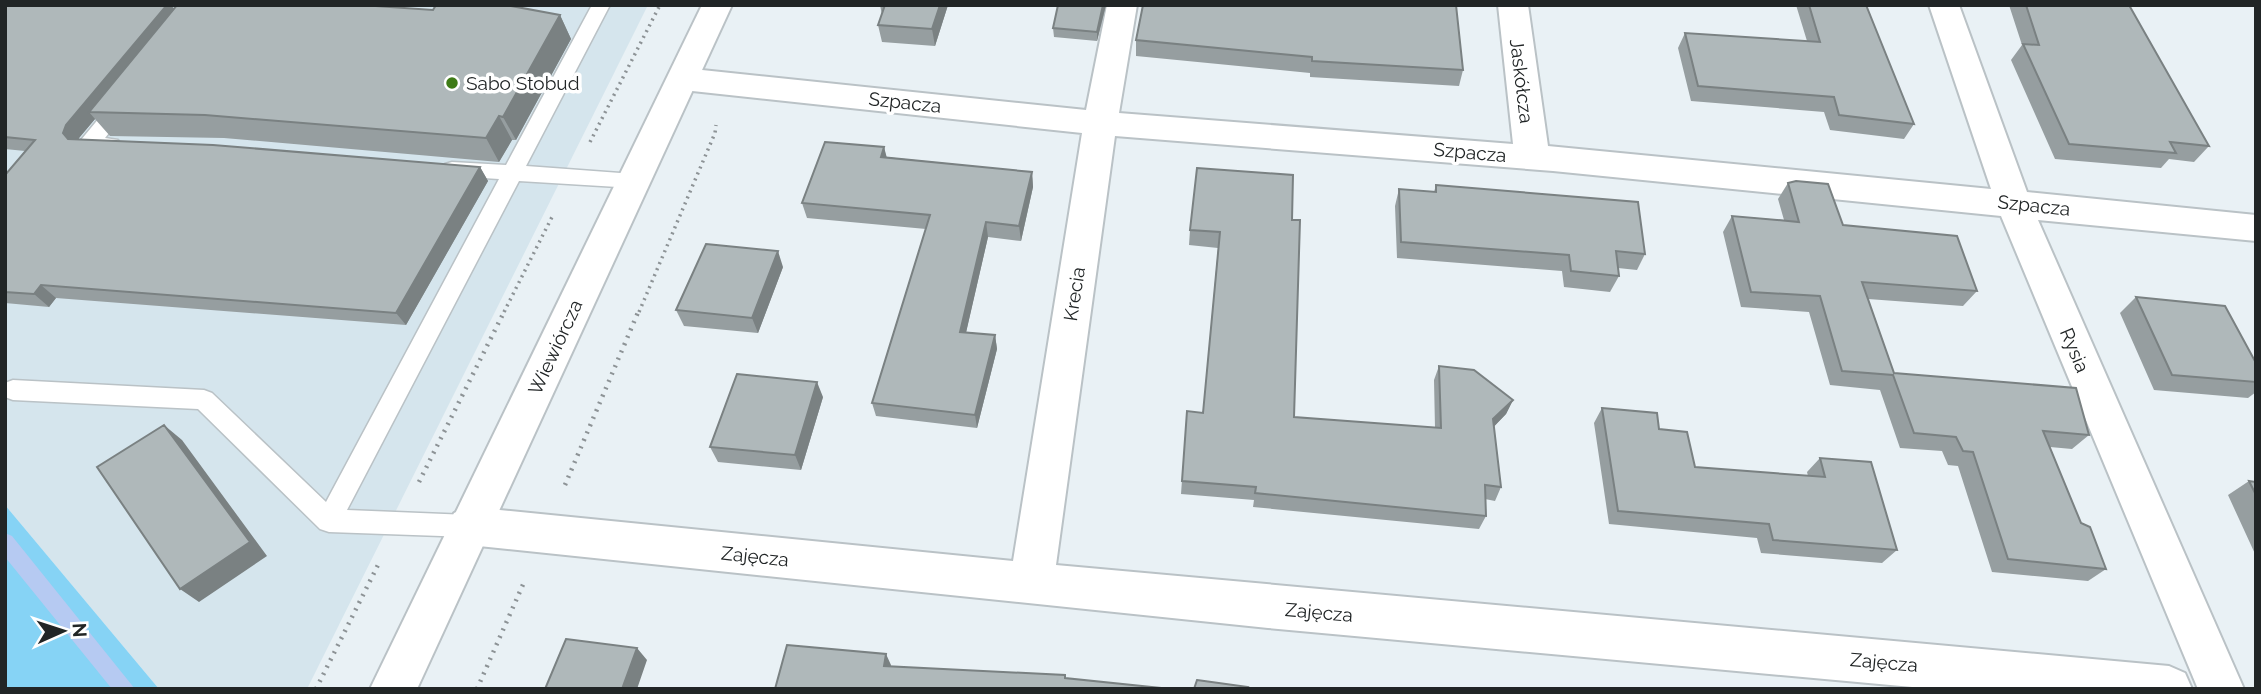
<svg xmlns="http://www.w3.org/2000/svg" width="2261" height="694" viewBox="0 0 2261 694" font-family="Raleway,sans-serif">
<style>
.built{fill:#d5e5ed}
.green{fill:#86d3f5}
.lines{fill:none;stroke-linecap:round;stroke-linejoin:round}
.stream{fill:#b6caf2;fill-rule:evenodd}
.lane-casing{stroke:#bac2c6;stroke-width:3}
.street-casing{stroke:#bac2c6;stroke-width:4}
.secondary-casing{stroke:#bac2c6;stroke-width:4}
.path-far1{stroke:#8d9396;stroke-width:3.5;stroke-dasharray:2 4.5;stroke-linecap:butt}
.path{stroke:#8d9396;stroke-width:4.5;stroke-dasharray:2 6;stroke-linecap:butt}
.lane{fill:#fff;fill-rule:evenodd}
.street{fill:#fff;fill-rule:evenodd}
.secondary{fill:#fff;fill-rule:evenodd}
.wall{fill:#969ea0}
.shaded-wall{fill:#7a8182}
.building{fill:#afb8ba;stroke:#7a8182;stroke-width:2}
.poi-dot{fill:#3e7b16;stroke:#fff;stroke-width:2.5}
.labels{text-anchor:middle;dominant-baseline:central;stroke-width:7;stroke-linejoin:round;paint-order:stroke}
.street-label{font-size:19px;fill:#212526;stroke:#fff}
.poi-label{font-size:19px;fill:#212526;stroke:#fff;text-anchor:start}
</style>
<rect width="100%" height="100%" fill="#e9f1f5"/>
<path class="built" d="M5,5H648L307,689H159L5,505Z"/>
<path class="green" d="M5,505L159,689H5Z"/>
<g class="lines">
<path class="stream" d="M5,533L12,536L135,689H112L5,557Z"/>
<g class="lane-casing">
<path id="lane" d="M592,5H610L526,166L634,174L641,176L644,181L641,186L634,188L519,181L347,510L469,515L478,518L482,526L478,534L469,537L329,532L320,529L198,409L13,400L5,397V383L13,380L204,390L212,393L326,502L499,179L452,176L445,174L442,169L445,164L452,162L506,165Z
M121,98L128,100L131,105L105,138L118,140L121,145L118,150H81L78,145L81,140L114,100Z"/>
</g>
<g class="street-casing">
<path id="street" d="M1107,5H1137L1119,113L1513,144L1498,5H1528L1548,146L1991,189L1929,5H1959L2027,192L2256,215V241L2038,220L2244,689H2198L2001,216L1553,171L1115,136L1056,565L2169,666L2185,673L2192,689H1934L1268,628L469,545L454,539L448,526L454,513L469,507L1013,561L1082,133L683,90L672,87L667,79L672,71L683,68L1086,110Z"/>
</g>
<g class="secondary-casing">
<path id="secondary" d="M702,5H732L417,689H370Z"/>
</g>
<path class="path-far1" d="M590,142L660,5
M504,312L553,215
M639,312L715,133L716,125"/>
<path class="path" d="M419,482L505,310
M565,485L639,310
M316,689L378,565
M477,689L525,580"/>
<use href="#lane" class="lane"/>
<use href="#street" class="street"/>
<use href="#secondary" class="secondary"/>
</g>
<path class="wall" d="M5,5H171L174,9L433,10L560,15L571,39L516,140H512L499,162L224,138L110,136L95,119L79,138V140L480,167L488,181L406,325L56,298L49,307L5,303V175L25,151L5,149Z
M880,5H948L935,46L882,42L878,25L882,15Z
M1106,5L1097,41L1054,37L1053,28Z
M1796,5H1866L1914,124L1904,139L1830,130L1824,112L1691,101L1678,48L1685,33L1807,41Z
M2009,5H2129L2209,146L2194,162L2169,159L2161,168L2055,159L2011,60L2022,45Z
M1136,40L1463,70L1459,86L1310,77V73L1136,56Z
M884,147L886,157L1032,172L1033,187L1021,241L988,237L966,332L995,335L997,349L977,428L876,416L872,403L926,229L807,218L802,203Z
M1788,183L1843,225L1977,291L1963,306L1868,299L1894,373L2089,435L2072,449L2050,447L2081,523L2106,569L2088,581L1992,572L1958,466L1948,465L1942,451L1900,448L1880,390L1830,385L1809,312L1741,307L1723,232L1732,216L1784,220L1778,199Z
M1436,185L1645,254L1637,270L1618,268L1619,276L1610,292L1564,287L1562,271L1397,258L1395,206L1399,189L1434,192Z
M1292,220L1294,417L1435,428L1434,380L1439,366L1513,400L1506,414L1494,426L1501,487L1495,501L1485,499L1486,516L1479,529L1253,507L1254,500L1181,494L1187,411L1203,413L1218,248L1189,245L1190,230Z
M783,267L758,333L684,326L676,310Z
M2136,297L2256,363V392L2248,398L2154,390L2120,313Z
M823,397L801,470L718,462L710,447Z
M1602,408L1659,429L1695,467L1808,476L1807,472L1820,458L1897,550L1882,563L1761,553L1757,538L1609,524L1594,423Z
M2249,481L2256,482V556L2228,495Z"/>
<path class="shaded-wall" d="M167,5H171L180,17L89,112L95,119L79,138L76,146L81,153L63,133L66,125Z
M940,5H948L935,46L932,29Z
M1103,5H1106L1097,41V32Z
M560,15L571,39L516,140L503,117Z
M499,116L512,140L499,162L486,138Z
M884,147L888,162L881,157Z
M480,167L488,181L406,325L396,313Z
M1032,172L1033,187L1021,241L1019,226Z
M986,222L988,237L963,346L960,332Z
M778,251L783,267L758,333L752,318Z
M41,285L56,298L49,307L34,294Z
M995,335L997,349L977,428L975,415Z
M817,382L823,397L801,470L795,455Z
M1513,400L1506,414L1487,434L1493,419Z
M164,425L182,440L267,556L199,602L180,589Z
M637,648L647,660L637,689H622Z
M886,654L891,665L889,677L884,666Z"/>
<path class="building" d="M5,5H167L66,125L63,133L68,139L213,145L480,167L396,313L41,285L34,294L5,292V175L35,140L5,137Z
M177,5H361L433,10L436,5H506L560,15L503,117L499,116L486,138L205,115L89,112Z
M885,5H940L932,29L878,25Z
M1058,5H1103L1097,32L1053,28Z
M1143,5H1456L1463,70L1312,61V57L1136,40Z
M1809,5H1866L1914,124L1839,115L1834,97L1698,86L1685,33L1820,42Z
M2026,5H2129L2209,146L2170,142L2176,153L2069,144L2023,44L2039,45Z
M825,142L884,147L881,157L1032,172L1019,226L986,222L960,332L995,335L975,415L872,403L930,215L802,203Z
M1197,168L1293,175L1292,220H1300L1294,417L1441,428L1439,366L1474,370L1513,400L1493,419L1501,487L1485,485L1486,516L1255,493L1256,487L1182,481L1187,411L1203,413L1220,232L1190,230Z
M1796,181L1828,184L1843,225L1957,236L1977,291L1862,282L1894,373L2076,388L2089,435L2043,431L2081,523L2090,527L2106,569L2008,559L1973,452L1963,451L1956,437L1914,433L1893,375L1842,371L1820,296L1751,292L1732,216L1799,222L1788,183Z
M1436,185L1638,202L1645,254L1616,251L1619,276L1571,271L1569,255L1401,242L1399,189L1436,192Z
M706,244L778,251L752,318L676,310Z
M2136,297L2225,306L2256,363V382L2172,375Z
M737,374L817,382L795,455L710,447Z
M1602,408L1657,413L1659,429L1687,432L1695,467L1825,477L1820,458L1871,462L1897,550L1773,540L1769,524L1618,511Z
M164,425L250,542L180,589L97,467Z
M2249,481L2256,482V495Z
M566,639L637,648L622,689H545Z
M787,645L886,654L884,666L1065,675V678L1171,689H775Z
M1197,680L1248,687L1247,689H1194Z"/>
<circle class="poi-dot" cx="452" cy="83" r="7"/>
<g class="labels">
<g class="street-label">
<text transform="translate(1522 81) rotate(83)">Jaskółcza</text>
<text transform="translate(905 102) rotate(6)">Szpacza</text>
<text transform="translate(1470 152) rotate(5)">Szpacza</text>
<text transform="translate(2034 205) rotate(6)">Szpacza</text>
<text transform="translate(1074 294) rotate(-81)">Krecia</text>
<text transform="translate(555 347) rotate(-65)">Wiewiórcza</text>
<text transform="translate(2075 350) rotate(67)">Rysia</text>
<text transform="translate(755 556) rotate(6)">Zajęcza</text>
<text transform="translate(1319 612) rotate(5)">Zajęcza</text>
<text transform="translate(1884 662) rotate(5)">Zajęcza</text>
</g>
<g class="poi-label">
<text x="466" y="83">Sabo Stobud</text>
</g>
</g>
<rect width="2261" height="694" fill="none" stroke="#212526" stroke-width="14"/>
<g transform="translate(63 631) rotate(87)" stroke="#ffffff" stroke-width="5" paint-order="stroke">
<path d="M0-5L12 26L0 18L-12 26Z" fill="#212526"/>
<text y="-10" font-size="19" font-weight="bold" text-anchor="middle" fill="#212526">N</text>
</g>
</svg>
